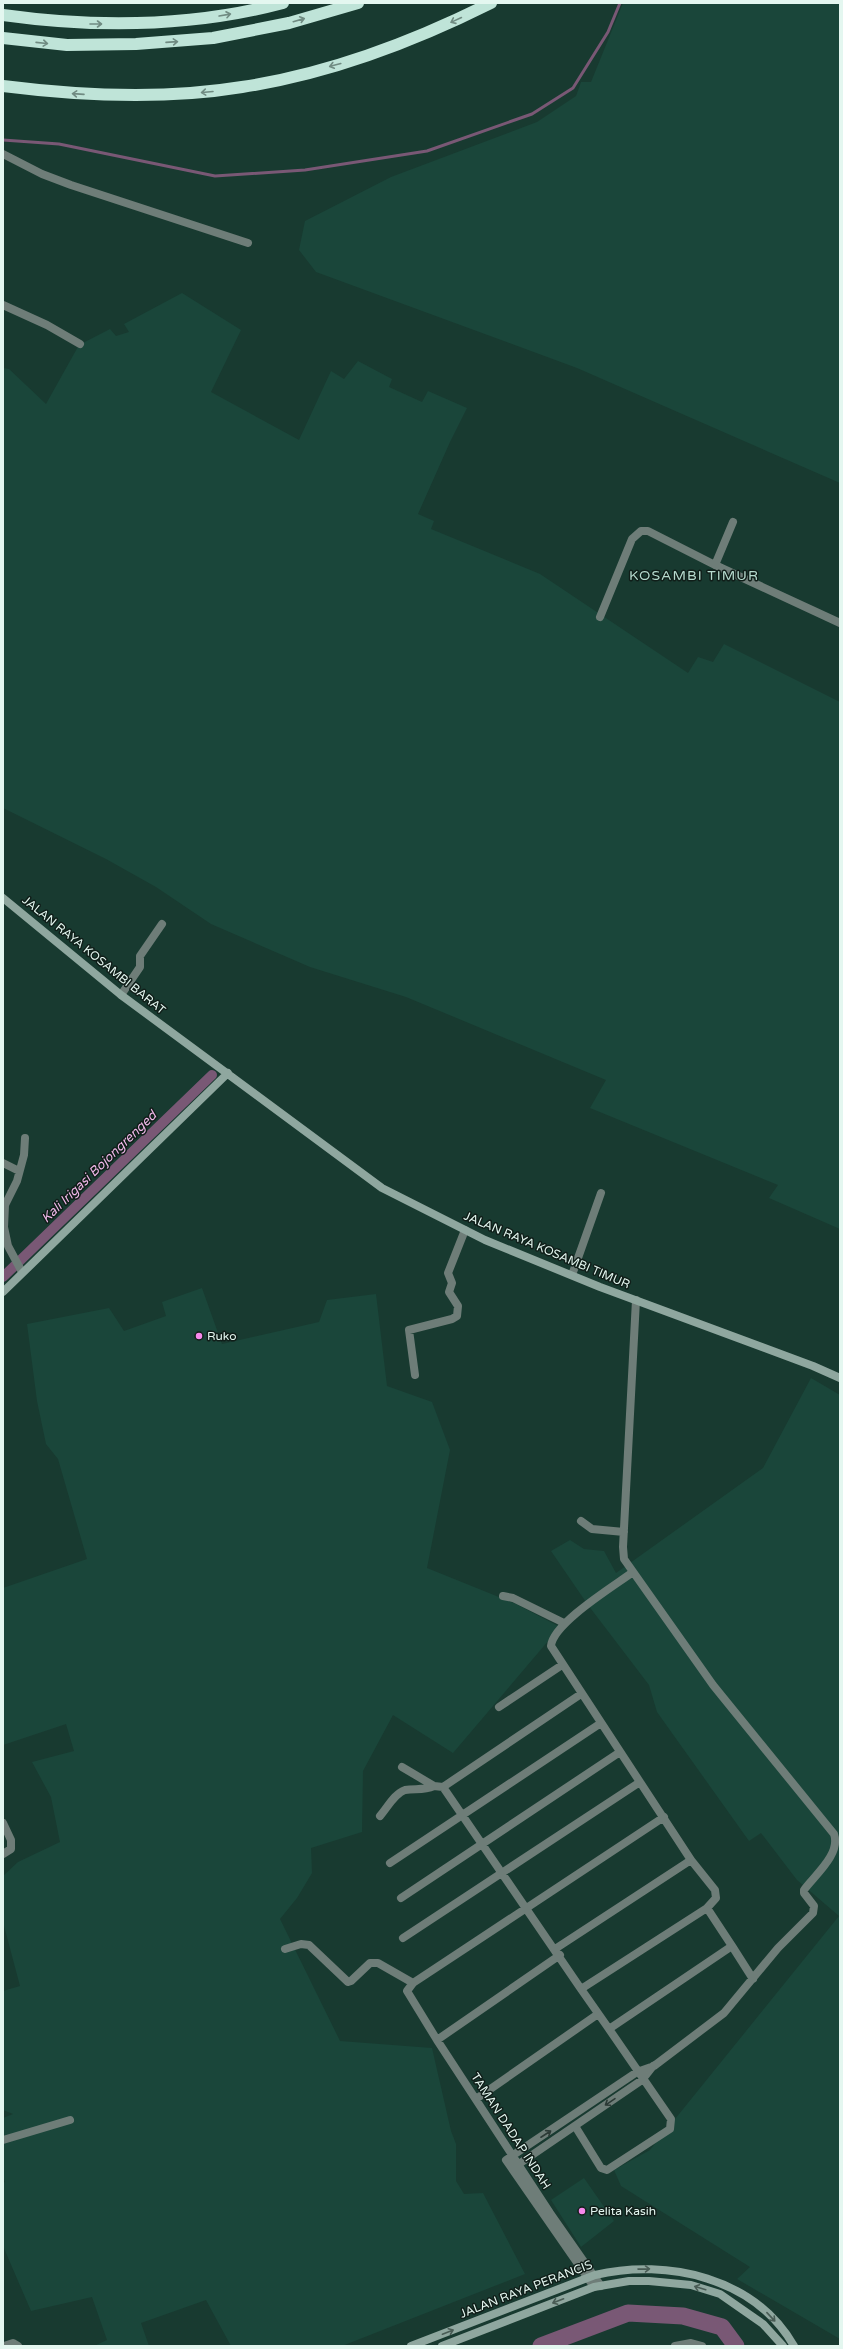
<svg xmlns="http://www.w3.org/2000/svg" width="843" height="2349" viewBox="0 0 843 2349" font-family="'Varela Round',sans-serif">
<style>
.built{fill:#1a463a}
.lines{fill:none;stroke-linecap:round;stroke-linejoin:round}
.stream{stroke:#795875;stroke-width:3}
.canal{stroke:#795875;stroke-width:10}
.river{stroke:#795875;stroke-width:17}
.street{stroke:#6e7d78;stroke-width:8}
.secondary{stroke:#8fa79f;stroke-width:8}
.highway{stroke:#bfe4d8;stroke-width:12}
.oneway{stroke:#708b82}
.oneway2{stroke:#2c3a36}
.oneway3{stroke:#495c55}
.poi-dot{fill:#f788ec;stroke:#101e19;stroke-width:1.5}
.labels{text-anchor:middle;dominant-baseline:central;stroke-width:3;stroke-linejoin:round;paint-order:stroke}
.street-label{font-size:12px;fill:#e4f7f0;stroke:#101e19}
.poi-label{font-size:12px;fill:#e4f7f0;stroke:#101e19;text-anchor:start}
.water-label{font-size:13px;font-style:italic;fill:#f0b8e9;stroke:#101e19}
.quarter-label{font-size:14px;letter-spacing:1px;fill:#b6dbce;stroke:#101e19}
</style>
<rect width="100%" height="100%" fill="#183a30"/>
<path class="built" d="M623,3H840V483L577,368L316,272L299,250L305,221L391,177L537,122L576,96L581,82H591Z
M182,293L241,330L211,392L299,440L331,371L344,379L358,361L392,379L389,387L422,402L428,391L467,408L450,442L418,514L434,521L431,529L540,574L688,673L698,657L713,662L724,644L840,702V1229L769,1198L778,1185L590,1108L606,1080L406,997L310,967L211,924L156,887L106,859L3,808V368L9,369L46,404L79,345L110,329L116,336L129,332L124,324Z
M202,1288L222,1344L319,1322L327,1300L376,1294L387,1386L432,1402L450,1450L427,1568L516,1604L560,1627L453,1753L393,1715L363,1771L362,1832L311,1848L312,1873L297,1898L280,1919L340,2041L432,2048L451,2131L456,2144V2181L464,2194L483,2193L525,2274L342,2346H231L206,2300L141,2323L149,2346H94L107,2340L92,2297L31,2311L3,2246V2183L5,2182L3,2176V2118L13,2114L3,2110V1991L20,1986L3,1922V1876L18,1862L60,1842L51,1797L32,1762L74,1751L66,1724L3,1745V1588L87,1559L58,1459L46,1444L37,1401L27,1324L109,1308L124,1331L166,1316L162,1302Z
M811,1378L840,1395V2339L737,2279L750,2267L621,2186L614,2170L650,2150L839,1916L797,1880L761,1833L749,1841L657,1712L649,1685L588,1605L551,1551L570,1540L584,1549L604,1551L616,1573L763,1468Z
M584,2178L614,2221L581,2247L551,2200Z"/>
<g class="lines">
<path class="stream" d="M3,140L59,144L215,176L305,170L427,151L532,114L573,88L608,32L620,3"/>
<path class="canal" d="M3,1277L212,1075"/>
<path class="river" d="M541,2346L628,2313L683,2316L722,2327L736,2346"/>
<path class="street" d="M3,154L42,174L71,185L248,243
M3,305L47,325L80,344
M715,565L733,522
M600,617L632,539L641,531H648L715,565L840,623
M121,995L140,967V956L162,924
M3,1163L19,1171
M22,1272L8,1246L4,1227L5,1205L17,1181L24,1155L25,1138
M572,1275L601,1193
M415,1375L409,1330L452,1319L457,1316L458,1306L449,1292L452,1283L448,1273L465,1230
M581,1521L592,1529L624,1532
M633,1572C614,1586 553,1623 551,1646L691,1860L715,1890L716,1898L707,1908
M503,1596L513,1598L564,1623
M499,1707L562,1665
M402,1767L434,1786L443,1787L581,1694
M443,1787L581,1989
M380,1816C387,1808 395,1793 405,1790C415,1788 423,1791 434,1786
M3,1823L11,1840V1849L3,1854
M390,1863L601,1723
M401,1898L620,1752
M403,1938L640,1782
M732,1946L753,1979
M285,1949L301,1944L309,1945L348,1982L351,1981L370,1963H378L413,1983
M555,1949L691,1860
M437,2040L560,1955
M476,2099L598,2014
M575,2126L601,2168L607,2170L670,2129L671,2119L609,2029L732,1946L707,1908L581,1989L609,2029
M3,2140L70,2120
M516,2166L642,2080L653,2066
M601,2286L550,2213L437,2040L407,1991L413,1983L664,1817
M594,2287L506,2160L637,2072L654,2066L724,2013L778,1948L813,1913L814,1906L804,1893V1890C815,1875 841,1854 834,1834L713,1685L624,1559L623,1547L636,1300
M4,2346L13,2343L18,2346
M675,2346L691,2343L702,2346"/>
<path class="secondary" d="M3,898L121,995L382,1188L485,1240L600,1287L813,1366L840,1378
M3,1292L228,1073
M411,2346L595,2275C668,2258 755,2278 794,2346
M442,2346L594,2287L629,2281H649L691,2285L720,2294L763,2324L783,2346"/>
<path class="highway" d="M3,15C96,28 192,27 283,3
M3,38L67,45L136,44L213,38L289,23L358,3
M3,86C82,96 163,100 242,87C329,74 413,42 491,3"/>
</g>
<defs><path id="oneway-shaft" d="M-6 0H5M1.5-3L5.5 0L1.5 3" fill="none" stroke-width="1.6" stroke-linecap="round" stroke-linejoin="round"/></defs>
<g class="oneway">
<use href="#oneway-shaft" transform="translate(225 15) rotate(-10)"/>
<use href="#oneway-shaft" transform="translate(299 20) rotate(-16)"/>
<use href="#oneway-shaft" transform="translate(456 20) rotate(155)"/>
<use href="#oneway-shaft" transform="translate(96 24)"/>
<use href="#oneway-shaft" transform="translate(172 42) rotate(-4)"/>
<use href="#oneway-shaft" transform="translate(42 43) rotate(6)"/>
<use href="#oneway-shaft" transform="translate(335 65) rotate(165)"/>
<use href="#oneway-shaft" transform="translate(207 92) rotate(175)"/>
<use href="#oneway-shaft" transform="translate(78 94) rotate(-176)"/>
</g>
<g class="oneway2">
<use href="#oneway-shaft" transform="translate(610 2102) rotate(146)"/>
<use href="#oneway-shaft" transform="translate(546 2134) rotate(-33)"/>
</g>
<g class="oneway3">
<use href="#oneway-shaft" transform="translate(644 2269) rotate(-1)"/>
<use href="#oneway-shaft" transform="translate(700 2288) rotate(-163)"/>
<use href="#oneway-shaft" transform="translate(558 2301) rotate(159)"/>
<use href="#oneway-shaft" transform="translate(771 2317) rotate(47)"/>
<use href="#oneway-shaft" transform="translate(448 2332) rotate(-21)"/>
</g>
<g class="poi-dot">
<circle cx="199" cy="1336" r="4"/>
<circle cx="582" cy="2211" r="4"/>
</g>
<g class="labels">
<g class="street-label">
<text transform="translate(94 955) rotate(39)">JALAN RAYA KOSAMBI BARAT</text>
<text transform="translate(547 1250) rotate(23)">JALAN RAYA KOSAMBI TIMUR</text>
<text transform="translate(511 2131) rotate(57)">TAMAN DADAP INDAH</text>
<text transform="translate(526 2289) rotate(-21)">JALAN RAYA PERANCIS</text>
</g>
<g class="poi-label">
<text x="207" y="1336">Ruko</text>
<text x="590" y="2211">Pelita Kasih</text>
</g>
<g class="water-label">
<text transform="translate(99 1167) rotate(-44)">Kali Irigasi Bojongrenged</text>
</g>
<g class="quarter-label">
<text x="694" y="575">KOSAMBI TIMUR</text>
</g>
</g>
<rect width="843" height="2349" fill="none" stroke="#e4f7f0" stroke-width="8"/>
</svg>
